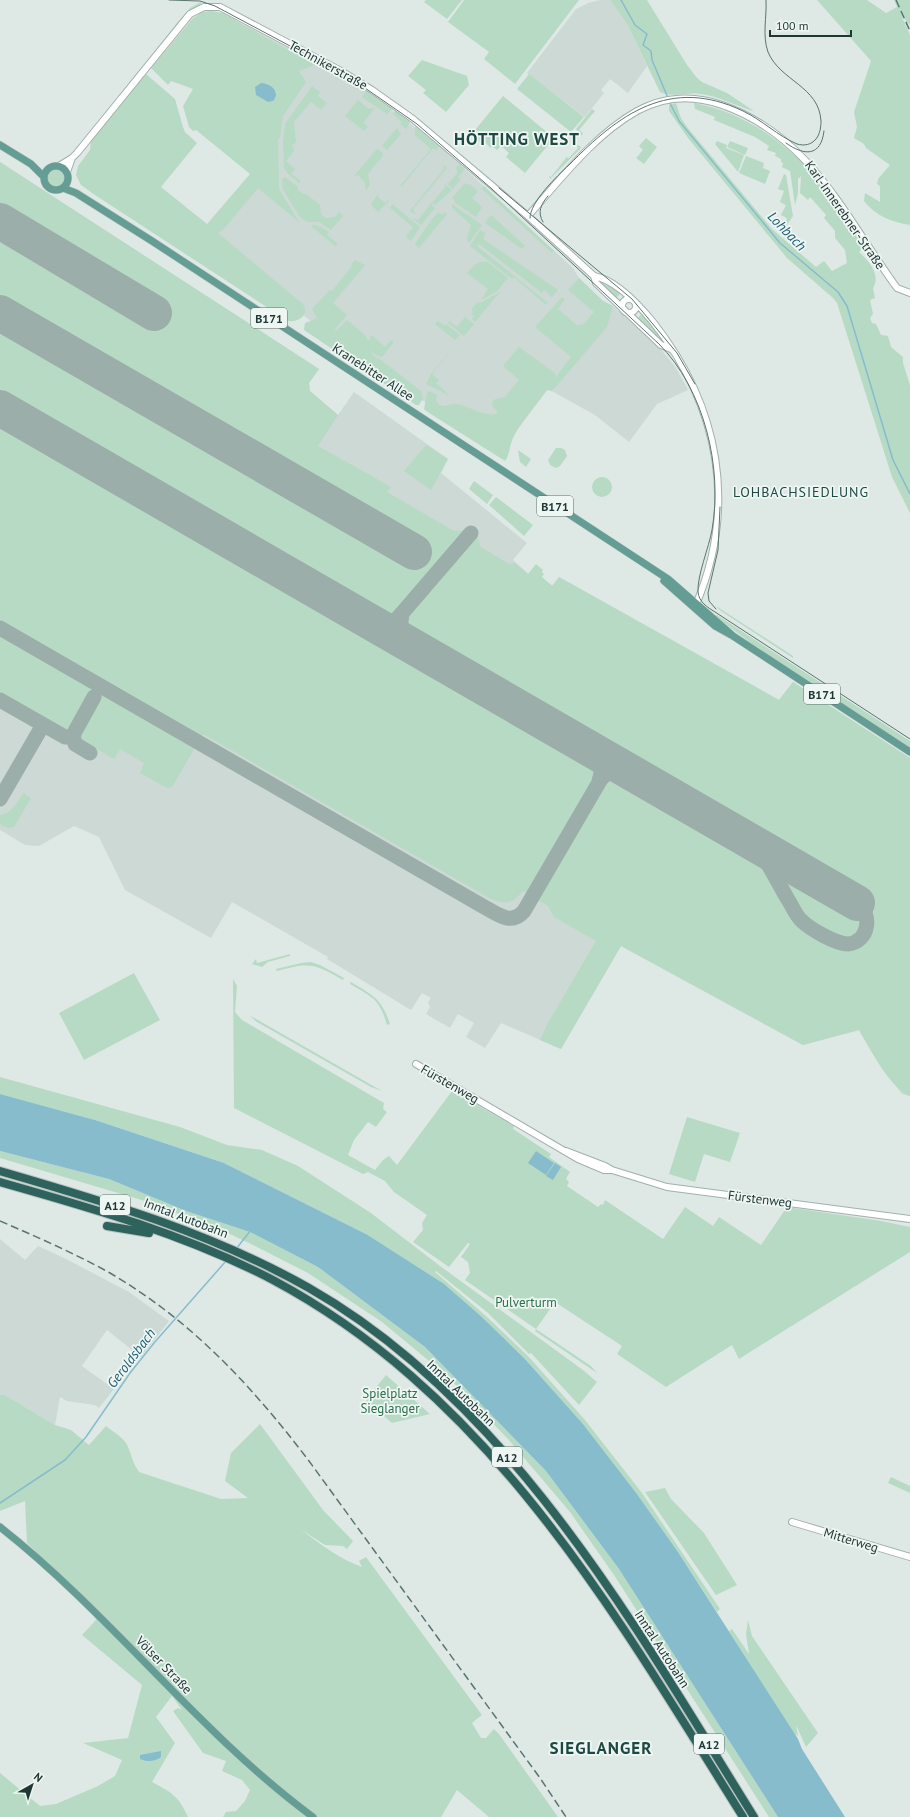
<svg xmlns="http://www.w3.org/2000/svg" width="910" height="1817" viewBox="0 0 910 1817" font-family="'PT Sans',sans-serif">
<style>
.built{fill:#ccd9d4}
.green{fill:#b7dac4;fill-rule:evenodd}
.water{fill:#87bccd}
.lines{fill:none;stroke-linecap:round;stroke-linejoin:round}
.stream{stroke:#87bccd;stroke-width:1.5}
.taxiway{stroke:#9caeaa;stroke-width:15}
.runway{stroke:#9caeaa;stroke-width:36}
.minor-casing{stroke:#a1b0ac;stroke-width:8}
.major-casing{stroke:#bcc3c2;stroke-width:8}
.highway-casing{stroke:#bcc3c2;stroke-width:10}
.minor{stroke:#fff;stroke-width:6}
.major{stroke:#649d93;stroke-width:7}
.highway{stroke:#2d635c;stroke-width:8}
.tram{stroke:#5a746f;stroke-width:1}
.rail{stroke:#5a746f;stroke-width:1.5;stroke-dasharray:8 4;stroke-linecap:butt}
.labels{text-anchor:middle;dominant-baseline:central;stroke-width:3.5;stroke-linejoin:round;paint-order:stroke}
.shield{fill:#eef6f3;stroke:#5e716d;stroke-width:1}
.shield-label{font-size:12px;font-weight:bold;fill:#203834}
.street-label{font-size:13px;fill:#203834;stroke:#eef6f3}
.park-label{font-size:13px;fill:#2c6d4b;stroke:#eef6f3}
.water-label{font-size:14px;font-style:italic;fill:#1e5c71;stroke:#eef6f3}
.neighbourhood-label{font-size:14px;letter-spacing:1px;fill:#1d4942;stroke:#eef6f3}
.district-label{font-size:17px;font-weight:bold;letter-spacing:1px;fill:#1d4942;stroke:#eef6f3}
</style>
<rect width="100%" height="100%" fill="#dee9e5"/>
<path class="built" d="M600,0H610L627,24L647,66L628,93L610,79L601,90L604,93L585,117L527,73L576,9L588,3Z
M245,25L338,74L370,94L439,145L573,268L579,278L603,301L613,306L659,347L676,368L688,390L657,404L629,442L595,415L548,389L518,429L423,401L304,316L207,233L256,179Z
M0,162L319,369L309,383L310,391L338,415L354,392L448,459L441,473L527,543L513,560L541,585L545,580L553,586L559,577L779,700L793,682L910,758V1096L902,1094L879,1063L859,1030L803,1045L621,946L561,1049L501,1023L485,1048L466,1037L474,1023L458,1014L450,1028L426,1014L430,1007L428,1002L431,998L422,993L411,1010L327,959L328,957L232,902L211,938L125,890L99,837L74,826L39,846L25,845L0,830Z
M0,1239L25,1260L38,1246L66,1259L129,1292L169,1321L141,1357L107,1330L82,1366L114,1389L99,1408L95,1405L67,1401L60,1397L55,1425L5,1395H0Z"/>
<path class="green" d="M426,0H462L447,19L424,2Z
M464,0H579L515,84L484,59L489,52L448,22Z
M610,0H647L687,65L697,78L702,82L727,93L754,111C735,106 719,96 700,94C687,92 671,98 660,92L627,24Z
M817,0H867L886,13L897,7L894,0H910V25L901,15L910,35V225C891,222 876,216 864,201L865,193L880,202V186L877,184L878,179L890,165L866,148L864,144L854,138L857,127L854,112L871,61Z
M201,2V4L189,12L85,138L177,23L190,8Z
M211,11L223,13L288,50L317,64L299,71L306,82L283,116L280,138L278,139L279,189L299,222L258,188L223,230L218,233L304,305L303,306L305,308C306,318 297,322 288,321L95,195L81,185L76,175L78,166L90,150L91,141L146,74L175,99L183,127L185,132L197,143L161,187L207,224L250,174L196,130L193,131L189,127L183,106L193,89L171,81L168,85L151,68L193,18L202,12ZM266,83L273,87L277,92L273,101L268,102L263,99Z
M422,60L467,76L469,85L446,112L423,93L426,90L408,76Z
M529,74L584,117L571,132L517,89Z
M312,86L320,92L318,96L327,103L321,110L311,102L294,122L296,142L292,146L294,151L286,161L295,169L291,174L301,181L299,183L288,174L284,168L283,142L285,124Z
M366,91L392,109L387,114L362,97Z
M503,96L554,138L525,173L506,157L509,153L501,146L497,150L492,146L491,148L482,140L480,142L471,135Z
M358,100L369,109L375,108L363,123L368,127L364,131L345,116Z
M676,103L681,118L687,127L772,229L816,267L824,261L832,271L847,263L845,250L835,238V231L824,218L826,215L810,197L808,200L800,193L801,176L798,179V193L795,205L790,171L782,167L783,163L781,162V159L775,156L776,153L767,150L769,146L755,137L714,120L715,117L695,109L694,103C737,111 774,134 804,164L805,168V165H811L866,244L859,252C869,261 881,275 873,288L875,298L870,300L873,314L870,318L872,323L876,324L881,335L888,336L891,347L903,357V363L910,385V513L892,477L837,303L833,298L787,258L688,138L669,111V105Z
M592,109L595,111L579,130L583,133L581,136L576,129Z
M395,111L410,122L406,129L400,124L402,122L393,114Z
M415,126L439,146L436,150L433,148L402,186L403,188L398,182L401,185L431,149L415,135Z
M397,128L401,134L387,150L382,146Z
M646,138L657,147L644,164L636,158L643,150L639,146Z
M717,141L727,145L726,148L744,155L738,172L715,144Z
M730,141L748,148L745,155L727,147Z
M576,144L581,147L580,149L550,179L549,176L551,177L566,158L565,157L569,158L578,148Z
M377,149L383,153L382,157L368,174L370,185L366,190L365,183L360,178L359,175L354,176Z
M746,156L764,163L763,168L770,171L765,184L739,173Z
M0,162L319,369L309,383L310,391L338,415L318,446L391,487L387,492L454,531L466,530L471,533L477,536L481,547L509,564L515,563L528,574L536,564L543,570L542,572L544,574L542,577L552,586L559,577L779,700L793,682L910,758V1096C891,1090 869,1047 859,1030L803,1045L621,946L561,1049L540,1040L548,1023L596,941L554,917L548,906L523,891C513,903 506,905 491,899L203,734L172,787L167,788L140,773L144,763L120,749L114,759L0,693Z
M460,164L465,169L458,177L461,179L453,189L446,183H449L458,172L456,168Z
M443,165L447,168L413,209L415,214H414L410,211L444,169Z
M47 178a9 9 0 1 1 18 0a9 9 0 1 1-18 0Z
M784,174L786,175L793,216L784,229H782L787,218L781,215L786,205L780,202L784,191L778,189Z
M285,177L298,187V190L303,194H306L320,205L321,214L326,218L335,217L339,212L343,216L331,230L319,222H307L300,217L285,193L282,186V179Z
M465,183L468,185L469,184L478,191L472,198L482,207L476,217L454,202L455,200L452,198Z
M445,184L452,190L435,205L430,202H433L445,187Z
M484,186L554,251L552,253L482,189Z
M379,193L378,197L385,203L388,200L389,201L378,212L371,204Z
M430,203L435,208L421,225L412,218L418,220L430,205Z
M392,204L420,227L411,241L406,237L413,227L390,208Z
M452,204L482,225L469,243L467,239L471,225L452,208Z
M439,212L442,215L445,212L447,214L419,248L415,244L432,219Z
M491,215L525,246L522,249L485,223Z
M314,225L321,227L329,232L327,235L338,244L335,246L311,226Z
M480,230L486,233L483,239L558,290L552,297L544,290L542,293L479,244L477,246L548,303L545,304L514,277L512,279L470,246Z
M355,260L365,265L333,303L347,315L336,328L334,333L347,320L365,335L368,341L372,335L385,347L391,340L394,342L382,357L374,354L371,348L373,355L367,352L381,360L421,391L423,398L419,405H416L304,330L305,323L317,318L312,309L330,290L332,291L352,266L351,265Z
M480,262H488L508,278L497,291L481,300L488,289L467,273L474,265Z
M579,278L603,301L613,306L607,327L554,389H553L552,391L547,390C536,405 523,419 514,436C509,445 511,452 505,461L426,411L424,409L427,393L429,391L437,395L436,400C441,411 448,403 457,404C471,407 482,416 496,414L498,412L492,406L493,400L505,397L519,380L503,366L519,347L555,373L556,377L571,357L535,327L562,297L565,299L558,309L578,326L580,324L583,325L594,312L568,290Z
M600,279L621,293L615,299L598,281Z
M500,292L475,322L472,319L474,316L471,314L473,312L471,310L478,302L480,303Z
M643,312L664,339L662,341L637,319Z
M465,317L474,324L464,336L448,323L449,321L457,327Z
M438,321L445,326L446,324L460,335L455,340L435,324Z
M458,342L432,374L439,380L436,383L450,396L426,384L431,374Z
M426,445L448,459L431,490L404,471Z
M556,448H561L565,450L567,456L560,466L556,468L550,465L548,460Z
M518,450L531,459L526,467L520,462Z
M592 487a10 10 0 1 1 20 0a10 10 0 1 1-20 0Z
M474,481L493,495L487,504L469,489Z
M496,497L533,525L524,536L489,505Z
M716,606L793,656V658L721,611Z
M717,615L910,741V748L756,647L715,616Z
M23,793L31,798L14,827L7,828L0,824V815C12,813 17,803 23,793Z
M290,954V956L268,962L262,967L252,964L256,959L257,963Z
M311,962L320,965L344,978L343,980C314,963 309,962 277,971L276,969L301,963Z
M134,973L160,1020L84,1060L59,1013Z
M233,979L237,986L235,1012L242,1020L384,1103L383,1109L387,1112L376,1127L368,1122L354,1140L348,1155L375,1170L383,1160L389,1156L397,1165L452,1091L514,1126L513,1129L551,1154L549,1157L570,1172L566,1179L569,1182L567,1186L598,1207L601,1204L603,1205L605,1200L663,1239L685,1207L713,1226L719,1217L761,1245L787,1207L881,1221L910,1227V1252L742,1357L739,1359L732,1345L666,1387L617,1354L622,1346L555,1302L536,1329L591,1366L597,1373L535,1331L536,1329L465,1280L470,1273L468,1262L461,1257L470,1244L468,1243L449,1267L413,1242L423,1230L422,1223L427,1215L394,1192L385,1181L368,1172L363,1174L234,1108Z
M351,982C374,996 381,998 390,1024L387,1025C380,999 372,997 350,984Z
M249,1015L382,1091L371,1087L257,1022Z
M0,1077L180,1127L227,1145L262,1150L298,1166L371,1213L440,1266L583,1370L597,1382L579,1405L531,1353L529,1354L488,1313L436,1271L435,1272L486,1316L528,1356L585,1420L642,1493L720,1609L717,1612L678,1552L637,1494L583,1424L525,1359L483,1318L366,1234L224,1163L95,1120L0,1094Z
M687,1117L740,1133L730,1162L704,1154L695,1182L669,1174Z
M0,1151L109,1179L186,1211L250,1232L318,1267L425,1347L546,1471L619,1569L778,1817H769L614,1575L570,1512L508,1439L446,1375L382,1322L308,1273L251,1244L230,1234L145,1201L0,1158Z
M386,1375L430,1414L392,1423L366,1400Z
M0,1395H5L55,1425L71,1430L89,1445L106,1426C112,1431 121,1436 126,1443C132,1453 131,1461 139,1472L221,1499L248,1498L225,1481L231,1453L260,1424L323,1510L353,1541L347,1549L343,1546L325,1545L300,1529C320,1544 338,1558 362,1567L359,1561L366,1557L482,1715L472,1723L481,1738H486L494,1729L499,1734L558,1817H489L457,1790L441,1817H223L226,1812L236,1811L245,1801L250,1790L242,1780L222,1771L226,1761L203,1753L173,1711L178,1708L182,1710L172,1696L156,1717L175,1743L152,1782C172,1793 178,1795 188,1817H0V1773L40,1806L56,1804L98,1786L115,1776L122,1760L83,1743L128,1738L142,1685L82,1635L96,1620L89,1604L27,1543L25,1501L0,1511Z
M891,1477L910,1486V1493L888,1483Z
M665,1488L671,1499L704,1533L737,1585L716,1595L645,1492Z
M748,1620L752,1636L818,1733L806,1747L796,1725L798,1736L793,1733L729,1631L732,1629L749,1654L746,1634Z"/>
<path class="water" d="M261,83C271,83 281,92 273,101L268,102L256,95L255,87Z
M0,1094L95,1120L224,1163L366,1234L444,1284L483,1318L525,1359L583,1424L637,1494L678,1552L798,1739L802,1749L845,1817H778L619,1569L546,1471L425,1347L318,1267L250,1232L186,1211L109,1179L0,1151Z
M536,1151L554,1163L546,1175L528,1163Z
M555,1163L561,1167L553,1180L546,1176Z
M161,1751V1757C155,1762 147,1762 140,1759V1755Z"/>
<g class="lines">
<path class="stream" d="M621,0L635,25L647,34L643,45L651,51L652,60L668,98
M669,101L679,121L780,243L838,292L847,306L893,460L910,494
M236,1249L251,1230
M0,1503L65,1460L86,1437L130,1373L154,1343L226,1261"/>
<path class="taxiway" d="M402,615C398,631 405,640 417,649
M369,621L384,624L397,619L471,533
M0,628L486,908C500,916 512,925 524,911L601,779C609,770 621,769 632,774
M0,700L65,737H70L73,735
M589,748C600,757 604,767 599,781
M90,753L75,744L73,735L94,697
M0,799L40,730
M752,842L760,850C769,866 778,882 787,898C792,905 795,915 802,921C810,929 836,944 848,944C869,942 873,914 857,903"/>
<path class="runway" d="M0,221L154,313
M0,313L414,552
M0,408L857,903"/>
<g class="minor-casing">
<path id="minor" d="M59,166L72,158L77,153L190,14L204,7H220L341,71L372,90L413,119L528,216L594,276L596,283L661,345L671,349
M67,172L72,158
M528,216C561,179 593,136 637,111C664,96 694,95 722,105C811,136 845,217 897,288L910,293
M594,276C616,280 639,305 653,322C720,407 738,507 695,607
M622 306a7 7 0 1 1 14 0a7 7 0 1 1-14 0Z
M416,1064L578,1159L604,1170H612
M566,1151L605,1166L612,1170L667,1187L910,1219
M792,1522L910,1557"/>
</g>
<g class="major-casing">
<path id="major" d="M0,145L31,164L44,177
M44 178a12 12 0 1 1 24 0a12 12 0 1 1-24 0Z
M63,188L76,193L152,241L668,579L733,636
M664,581L715,626L733,636L910,752
M0,1527C112,1615 198,1732 313,1817"/>
</g>
<g class="highway-casing">
<path id="highway" d="M0,1171C107,1202 212,1233 309,1288C511,1403 635,1626 754,1817
M0,1182C92,1208 187,1235 273,1280C492,1397 615,1613 743,1817
M107,1226L149,1233"/>
</g>
<use href="#minor" class="minor"/>
<use href="#major" class="major"/>
<use href="#highway" class="highway"/>
<path class="tram" d="M169,0L200,1L215,6L352,79L417,124L492,189L659,344C704,389 723,467 712,530C709,547 697,576 698,592C699,602 707,607 715,612L910,739
M786,143C804,156 821,157 824,131
M499,188L632,299L677,353L695,384
M530,218C530,202 557,176 569,165C619,114 670,76 743,111C762,120 778,136 797,144C804,146 811,145 816,139C820,134 821,127 821,121C819,86 780,81 768,52C762,35 767,17 766,0
M543,222C537,212 541,204 548,196
M716,609L709,601L708,593L718,550L720,507"/>
<path class="rail" d="M896,0L910,31
M0,1221C37,1237 74,1253 110,1273C192,1321 252,1386 309,1461L540,1778L566,1817"/>
</g>
<g class="labels">
<g class="shield">
<rect x="251" y="308" width="36" height="20" rx="3"/>
<rect x="537" y="496" width="36" height="20" rx="3"/>
<rect x="804" y="684" width="36" height="20" rx="3"/>
<rect x="100" y="1195" width="30" height="20" rx="3"/>
<rect x="492" y="1447" width="30" height="20" rx="3"/>
<rect x="694" y="1734" width="30" height="20" rx="3"/>
</g>
<g class="shield-label">
<text x="269" y="318">B171</text>
<text x="555" y="506">B171</text>
<text x="822" y="694">B171</text>
<text x="115" y="1205">A12</text>
<text x="507" y="1457">A12</text>
<text x="709" y="1744">A12</text>
</g>
<g class="street-label">
<text transform="translate(328 65) rotate(29)">Technikerstraße</text>
<text transform="translate(845 215) rotate(55)">Karl-Innerebner-Straße</text>
<text transform="translate(373 372) rotate(33)">Kranebitter Allee</text>
<text transform="translate(450 1084) rotate(30)">Fürstenweg</text>
<text transform="translate(760 1199) rotate(7)">Fürstenweg</text>
<text transform="translate(186 1218) rotate(21)">Inntal Autobahn</text>
<text transform="translate(461 1393) rotate(44)">Inntal Autobahn</text>
<text transform="translate(851 1540) rotate(17)">Mitterweg</text>
<text transform="translate(662 1649) rotate(57)">Inntal Autobahn</text>
<text transform="translate(164 1665) rotate(46)">Völser Straße</text>
</g>
<g class="park-label">
<text x="526" y="1302">Pulverturm</text>
<text x="390" y="1393">Spielplatz<tspan x="390" dy="15">Sieglanger</tspan></text>
</g>
<g class="water-label">
<text transform="translate(787 231) rotate(46)">Lohbach</text>
<text transform="translate(131 1358) rotate(-53)">Geroldsbach</text>
</g>
<g class="neighbourhood-label">
<text x="801" y="492">LOHBACHSIEDLUNG</text>
</g>
<g class="district-label">
<text x="517" y="139">HÖTTING WEST</text>
<text x="601" y="1748">SIEGLANGER</text>
</g>
</g>
<g transform="translate(32 1785) rotate(39)" stroke="#eef6f3" stroke-width="3" paint-order="stroke">
<path d="M0-3L7 15L0 10L-7 15Z" fill="#203834"/>
<text y="-6" font-size="11" font-weight="bold" text-anchor="middle" fill="#203834">N</text>
</g>
<path d="M770 30v6h81v-6" fill="none" stroke="#203834" stroke-width="2"/>
<text x="776" y="30" font-size="12" fill="#203834" stroke="#eef6f3" stroke-width="3" paint-order="stroke">100 m</text>
</svg>
